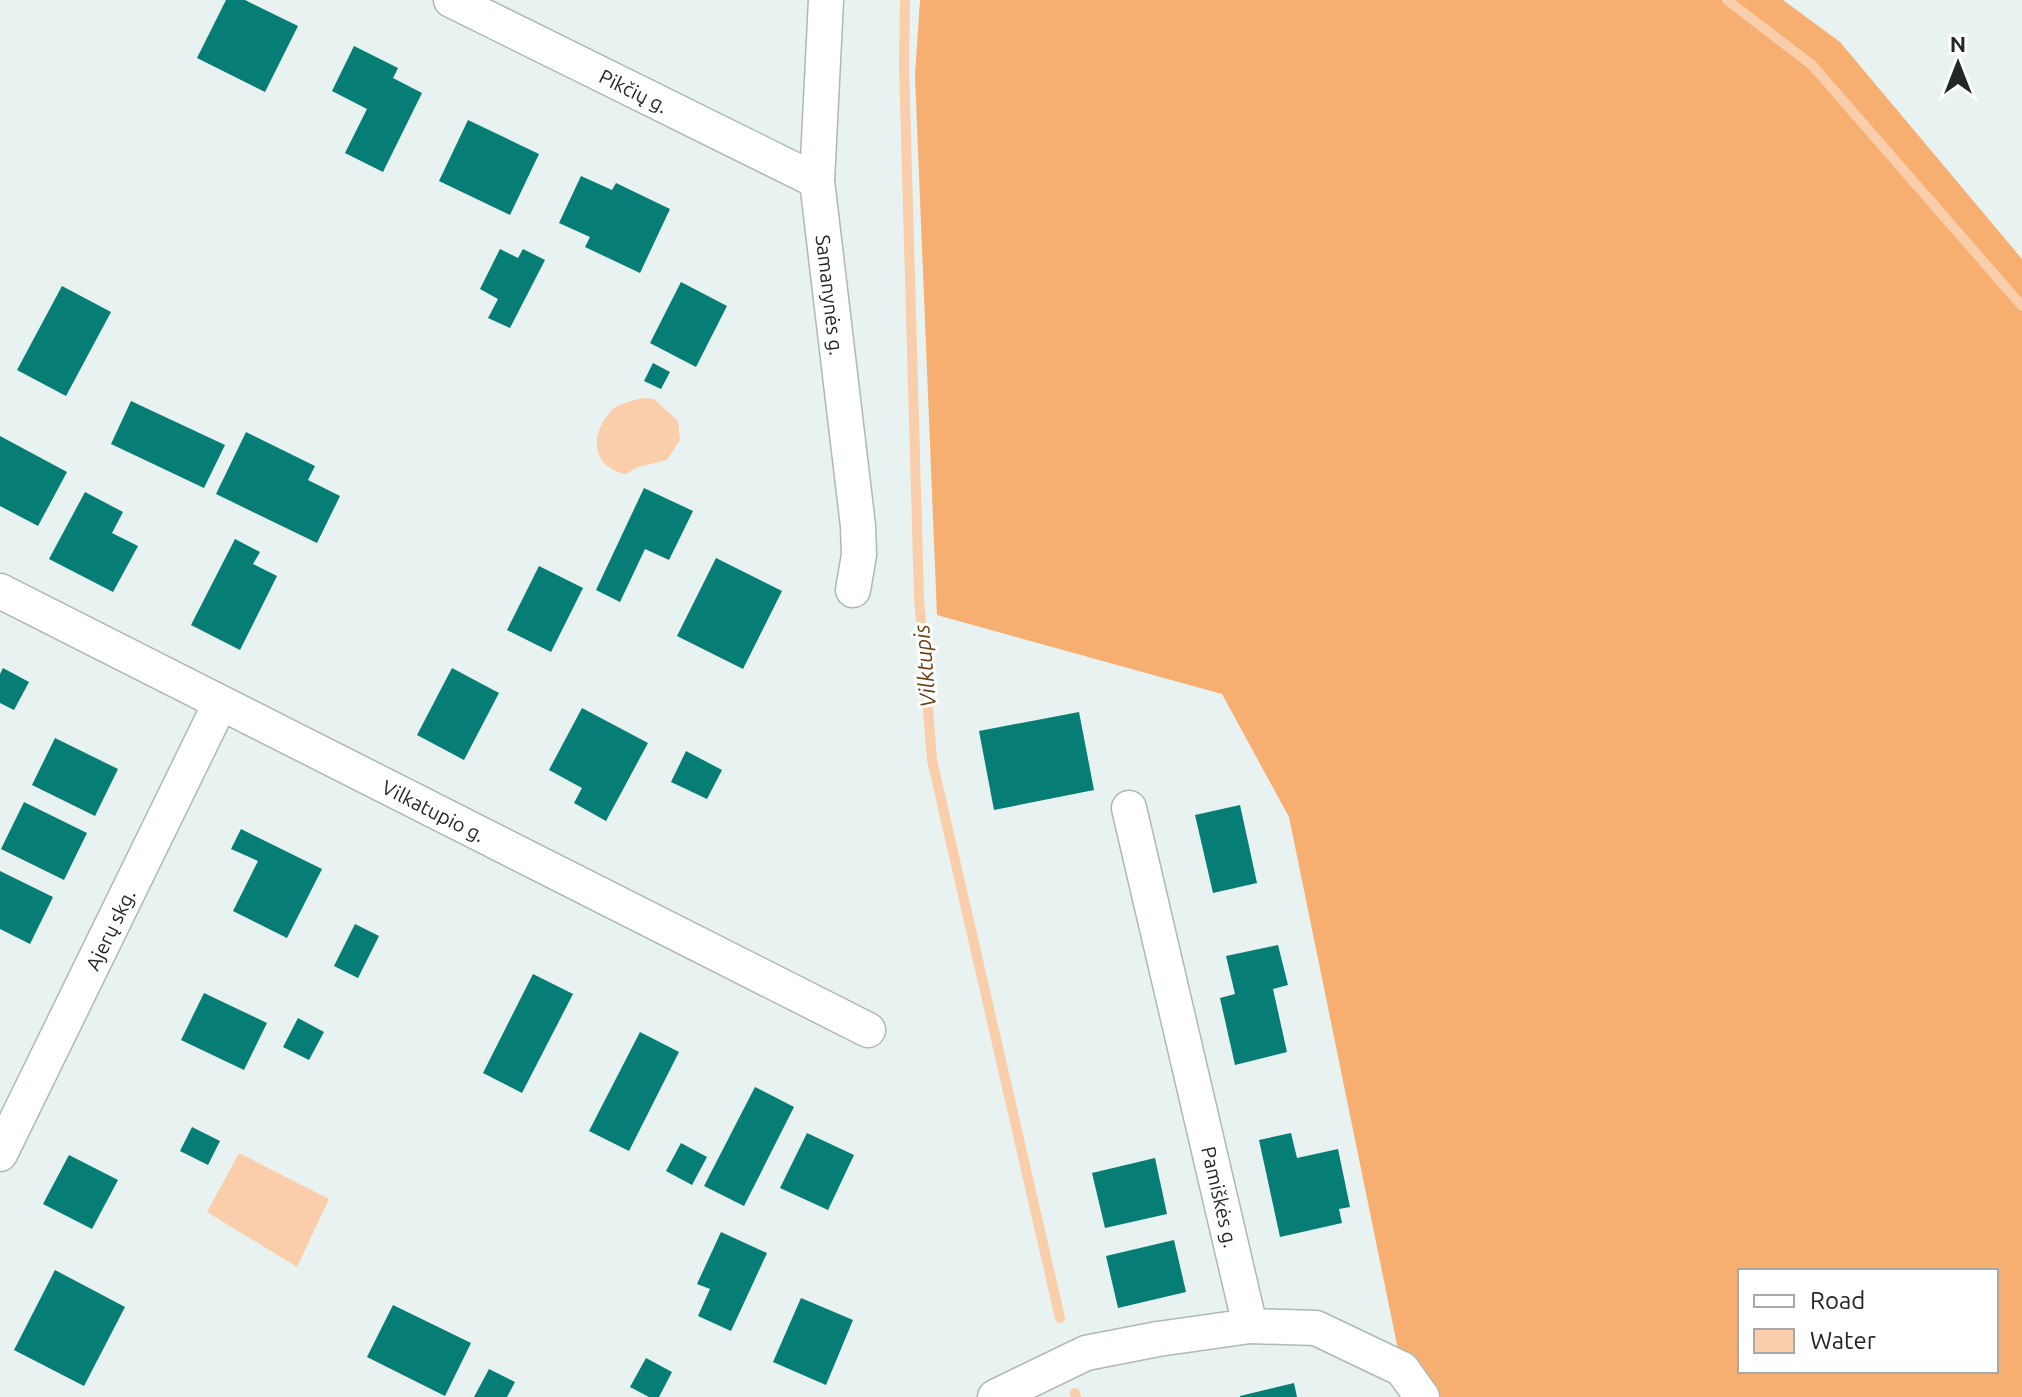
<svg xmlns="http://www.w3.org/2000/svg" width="2022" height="1397" viewBox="0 0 2022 1397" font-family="Ubuntu,sans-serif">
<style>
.forest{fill:#f7ae71;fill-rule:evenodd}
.water{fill:#faceaa}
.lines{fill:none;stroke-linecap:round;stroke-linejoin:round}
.stream{stroke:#faceaa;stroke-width:10}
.building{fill:#067e75}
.minor-casing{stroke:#aeb8b6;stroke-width:37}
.minor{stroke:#fff;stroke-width:34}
.labels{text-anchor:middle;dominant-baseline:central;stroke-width:6;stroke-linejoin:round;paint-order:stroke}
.street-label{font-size:20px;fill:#232726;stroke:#fff}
.water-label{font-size:22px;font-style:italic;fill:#6b3c0c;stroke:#fff}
</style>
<rect width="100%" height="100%" fill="#e8f2f1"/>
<path class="forest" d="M920,0H1783L1840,42L2022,259V1397H1422L1402,1369L1289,817L1222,694L937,615L915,76ZM1740,1271H1996V1371H1740Z"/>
<path class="water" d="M642,398L654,399L678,421L680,440L667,460L638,467L626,474C591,467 589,434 612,410C619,403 633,401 642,398Z
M239,1153L329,1199L297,1267L207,1212Z"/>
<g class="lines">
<path class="stream" d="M905,0L904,65L919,598L932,760L1060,1318
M1727,0L1812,65L2022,306
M1075,1393L1076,1397"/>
</g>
<path class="building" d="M226,0H245L298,26L265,92L197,58Z
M354,46L398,68L393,78L422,93L383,172L345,153L367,109L332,91Z
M468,120L539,154L510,215L439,181Z
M581,176L612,190L616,183L670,209L640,273L585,247L590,237L559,223Z
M500,249L518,258L523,249L545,260L510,328L488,318L498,299L480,289Z
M681,282L727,306L696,367L650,343Z
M62,286L111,312L66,396L17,370Z
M653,363L670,372L661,389L644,381Z
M131,401L225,445L204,488L111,444Z
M246,432L315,466L308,480L340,496L317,543L216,494Z
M0,436L67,472L38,526L0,506Z
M644,488L693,511L669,560L645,549L620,602L596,590Z
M85,492L123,512L112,533L138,546L113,592L49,559Z
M235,539L260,552L253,564L277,576L240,650L191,625Z
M716,558L782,591L743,669L677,636Z
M539,566L583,588L551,652L507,630Z
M3,668L29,682L14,710L0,703V674Z
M452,668L499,693L464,760L417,735Z
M582,708L648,743L606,821L574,803L582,788L549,770Z
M1079,712L1094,790L994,810L979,731Z
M55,738L118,769L95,816L32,785Z
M686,751L722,770L707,799L671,782Z
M24,802L87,833L64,880L1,849Z
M1240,805L1257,883L1213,893L1195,815Z
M241,829L322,869L287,938L233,911L258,861L231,849Z
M0,871L53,897L30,944L0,929Z
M355,924L379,936L358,978L334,966Z
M1278,945L1288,985L1273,989L1287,1052L1235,1065L1220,998L1235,994L1226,956Z
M533,974L573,994L522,1093L483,1073Z
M204,993L267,1023L244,1070L181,1040Z
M298,1018L324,1032L309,1060L283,1047Z
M640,1032L679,1052L629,1151L589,1131Z
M755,1087L794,1107L744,1206L704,1186Z
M192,1127L220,1141L208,1165L180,1151Z
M807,1133L854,1155L828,1210L780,1188Z
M1291,1133L1297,1158L1338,1149L1350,1207L1339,1209L1342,1223L1280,1237L1259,1140Z
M681,1143L707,1157L692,1185L666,1171Z
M69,1155L118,1180L92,1229L43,1204Z
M1155,1158L1167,1214L1105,1228L1092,1173Z
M721,1232L767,1253L731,1331L698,1316L710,1289L697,1284Z
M1174,1240L1186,1292L1118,1308L1106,1256Z
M55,1270L125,1307L84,1386L14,1350Z
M801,1298L853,1320L826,1385L773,1362Z
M393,1305L471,1343L445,1396L367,1357Z
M646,1358L672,1372L659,1397H649L630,1387Z
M489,1369L515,1382L507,1397H474Z
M1294,1383L1297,1397H1240V1396Z"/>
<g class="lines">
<g class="minor-casing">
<g id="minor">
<path id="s1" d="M451,0L817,181"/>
<path id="s2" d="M826,0L817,181L858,526L859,555L853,590"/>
<path id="s3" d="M0,591L868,1030"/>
<path id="s4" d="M0,1154L220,704"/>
<path d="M1250,1326L1316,1328L1402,1369L1422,1397"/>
<path d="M995,1397L1086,1353L1158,1339L1250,1326L1129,808"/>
</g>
</g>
<use href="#minor" class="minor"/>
</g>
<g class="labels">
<g class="street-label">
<text stroke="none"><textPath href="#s1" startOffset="204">Pikčių g.</textPath></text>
<text stroke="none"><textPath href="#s2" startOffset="296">Samanynės g.</textPath></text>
<text stroke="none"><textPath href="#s3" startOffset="486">Vilkatupio g.</textPath></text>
<text stroke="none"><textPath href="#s4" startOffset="250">Ajerų skg.</textPath></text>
<text transform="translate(1220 1197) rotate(77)">Pamiškės g.</text>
</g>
<g class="water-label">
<text transform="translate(924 666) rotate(-95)">Vilktupis</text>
</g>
</g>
<rect x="1738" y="1269" width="260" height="104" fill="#ffffff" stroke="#a7a9a8" stroke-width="2"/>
<rect x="1754" y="1295" width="40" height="12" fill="#ffffff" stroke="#a7a9a8" stroke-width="2"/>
<text x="1810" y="1309" font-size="24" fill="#232726">Road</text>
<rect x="1754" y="1329" width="40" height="24" fill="#faceaa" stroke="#a7a9a8" stroke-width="2"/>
<text x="1810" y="1349" font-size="24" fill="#232726">Water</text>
<g transform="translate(1958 64)" stroke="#ffffff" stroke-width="6" paint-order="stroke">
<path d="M0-6L14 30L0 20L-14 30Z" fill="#232726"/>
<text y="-12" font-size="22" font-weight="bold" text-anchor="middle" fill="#232726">N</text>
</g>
</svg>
